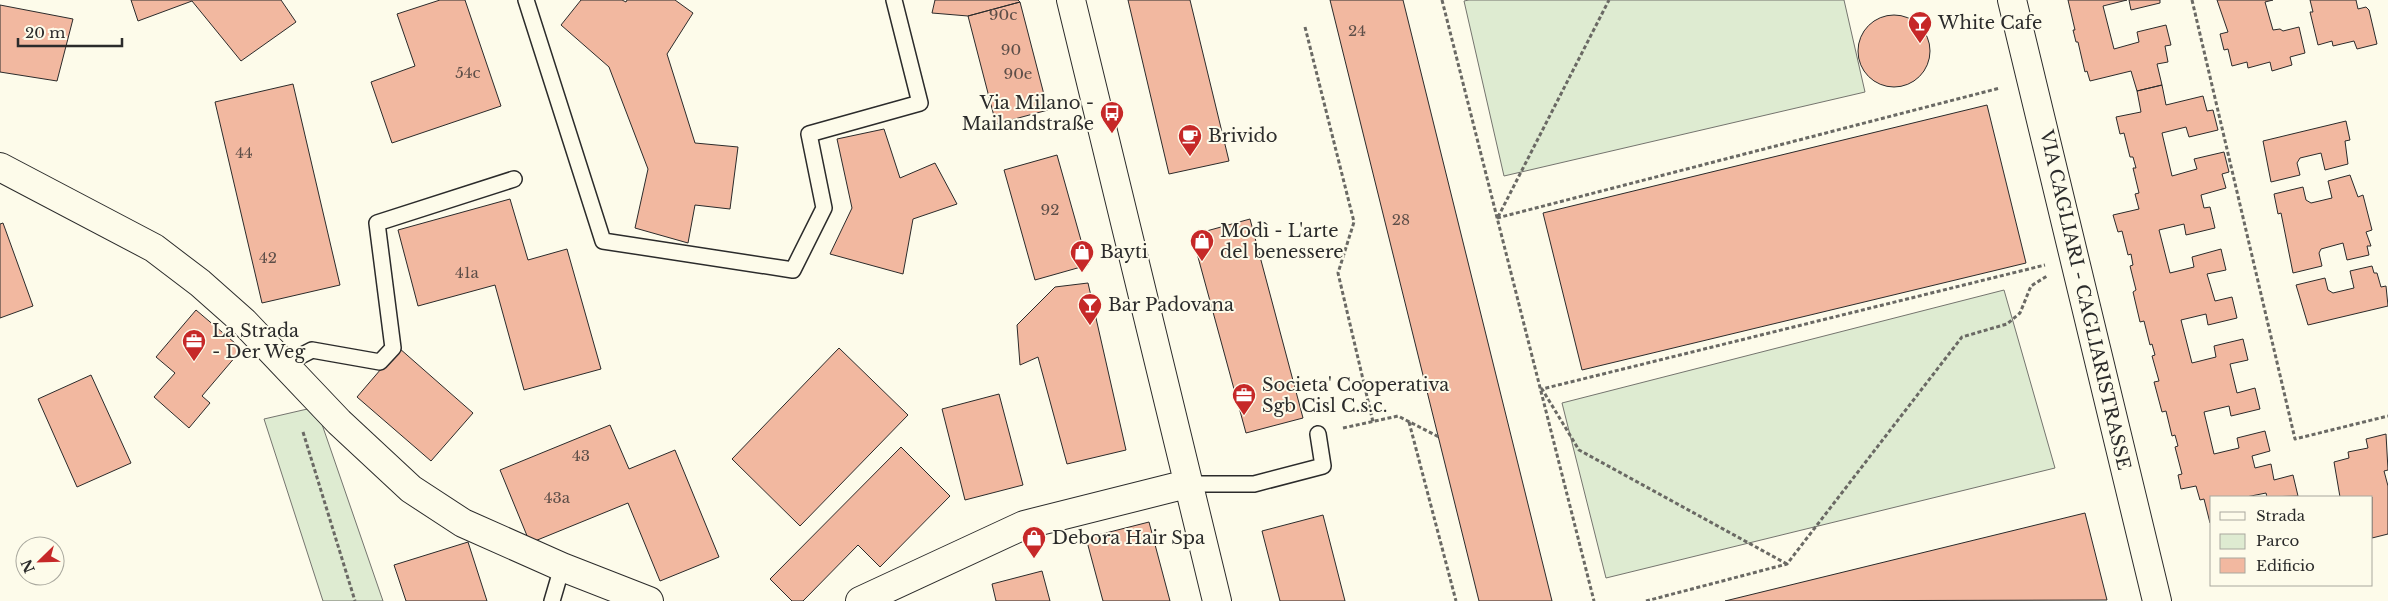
<svg xmlns="http://www.w3.org/2000/svg" width="2388" height="601" viewBox="0 0 2388 601" font-family="'Libre Baskerville',serif">
<style>
.park{fill:#deebd1;stroke:#74746e}
.building{fill:#f2b8a0;stroke:#2b2b2b}
.lines{fill:none;stroke-linecap:round;stroke-linejoin:round}
.lane-casing{stroke:#2b2b2b;stroke-width:18}
.street-casing{stroke:#2b2b2b;stroke-width:30}
.path{stroke:#6a6964;stroke-width:3;stroke-dasharray:4 2.5;stroke-linecap:butt}
.lane{stroke:#fdfbea;stroke-width:15}
.street{stroke:#fdfbea;stroke-width:28}
.labels{text-anchor:middle;dominant-baseline:central;stroke-width:4;stroke-linejoin:round;paint-order:stroke}
.number-label{font-size:15px;fill:#5d4e48}
.poi-label{font-size:18px;fill:#2b2b2b;stroke:#fdfbea;text-anchor:start}
.street-label{font-size:18px;fill:#2b2b2b;stroke:#fdfbea}
</style>
<rect width="100%" height="100%" fill="#fdfbea"/>
<path class="park" d="M1469,0H1844L1865,92L1504,176L1464,1Z
M2004,290L2055,468L1606,578L1562,403Z
M316,407L383,601H323L264,419Z"/>
<path class="building" d="M131,0H281L296,22L241,61L192,1L138,21Z
M440,0H465L501,106L392,143L371,82L415,66L397,14Z
M581,0H622L626,2L627,0H675L693,13L667,54L695,143L738,147L730,209L695,205L688,243L635,228L648,169L609,67L561,25Z
M935,0H1018L1020,2L968,16L932,13Z
M1128,0H1190L1229,161L1169,174Z
M1330,0H1403L1552,601H1479Z
M2068,0H2127L2103,6L2114,49L2139,42L2137,32L2166,25L2171,45L2165,46L2168,62L2157,64L2162,85L2137,91L2131,71L2090,81L2087,71L2085,72L2078,42H2076L2073,30H2075Z
M2129,0H2160V3L2131,10Z
M2217,0H2273L2265,2L2273,30L2280,29L2283,31L2299,27L2305,53L2290,57L2292,65L2272,71L2270,62L2248,68L2247,62L2232,66L2228,49L2224,50L2220,34L2228,32Z
M2310,0H2356L2358,9L2366,7L2369,10L2377,44L2357,49L2354,41L2333,46L2332,41L2318,45L2310,12H2313Z
M1020,2L1048,110L996,124L968,16Z
M0,5L73,19L57,81L0,72Z
M1858 51a36 36 0 1 1 72 0a36 36 0 1 1-72 0Z
M293,84L340,285L262,303L215,102Z
M2162,85L2166,105L2203,96L2207,111L2213,110L2218,130L2189,137L2186,127L2162,133L2172,176L2197,169L2194,159L2224,152L2229,172L2222,174L2226,188L2201,195L2204,208L2210,207L2215,228L2186,235L2184,224L2159,230L2170,273L2194,267L2192,257L2221,249L2226,270L2207,274L2215,301L2232,297L2237,318L2208,325L2206,314L2181,320L2192,363L2216,357L2214,346L2243,339L2248,360L2230,364L2237,393L2255,388L2260,409L2231,416L2229,406L2204,412L2214,454L2239,448L2237,438L2265,431L2270,451L2252,456L2255,468L2271,464L2274,480L2293,475L2298,496L2267,497L2266,493L2246,497H2212V523H2210L2204,499L2200,500L2196,486L2181,489L2178,475L2182,474L2175,447L2178,446L2175,435L2172,436L2166,411L2162,412L2154,382L2159,381L2152,356L2155,355L2152,344L2150,345L2144,321L2140,322L2133,292L2136,290L2130,266L2133,265L2131,254L2128,255L2122,231L2118,232L2113,215L2139,209L2135,194L2139,193L2133,168H2136L2133,157H2130L2124,133L2120,134L2116,117L2141,112L2137,91Z
M1987,105L2026,263L1582,370L1543,213Z
M2346,121L2350,140L2345,141L2348,164L2325,170L2321,153L2300,158L2297,163L2300,175L2271,182L2263,141Z
M884,129L900,178L935,163L957,204L913,219L903,274L830,254L852,208L837,139Z
M1057,155L1088,265L1035,280L1004,170Z
M2350,175L2358,197L2363,195L2372,230L2366,232L2371,246H2367L2369,255L2347,260L2343,243L2321,249L2319,253L2322,266L2293,273L2281,213L2278,214L2274,194L2303,187L2306,200L2311,203L2332,198L2328,181Z
M510,199L528,260L567,249L601,369L524,390L495,285L418,306L398,230Z
M1250,219L1303,418L1246,433L1192,235Z
M3,223L33,306L0,318V224Z
M2372,266L2374,273H2377L2381,287L2386,286L2388,306L2308,325L2296,285L2325,278L2328,290L2333,293L2354,288L2350,271Z
M1088,283L1126,450L1067,464L1038,357L1020,365L1017,325L1055,287Z
M196,310L242,349L202,396L210,403L189,428L154,397L175,373L156,357Z
M399,348L473,413L431,461L357,397Z
M839,348L908,415L800,526L732,459Z
M91,375L131,463L77,487L38,399Z
M999,394L1023,485L965,500L942,409Z
M610,425L629,469L675,450L719,557L660,581L628,503L530,543L500,470Z
M2386,434L2388,470L2384,471L2388,486V534L2372,538V497H2340L2334,462L2349,458L2348,452L2368,448L2366,439Z
M901,447L950,496L880,567L858,545L803,601H792L770,579Z
M2085,513L2107,600L1725,601Z
M1323,515L1345,601H1280L1262,531Z
M1149,522L1170,601H1103L1086,538Z
M468,542L487,601H406L394,565Z
M1042,571L1050,601H996L992,584Z"/>
<g class="lines">
<g class="lane-casing">
<path id="lane" d="M526,0L603,241L793,270L824,208L809,134L920,103L894,0
M285,364L312,350L380,362L393,348L377,223L514,179
M1187,484H1254L1323,466L1318,434
M552,601L562,567"/>
</g>
<g class="street-casing">
<path id="street" d="M1071,0L1217,601
M2012,0L2157,601
M0,167L154,248L200,283L244,322L339,422L411,489L463,523L562,567L649,601
M860,601L1024,525L1187,484"/>
</g>
<path class="path" d="M1442,0L1594,601
M2192,0L2295,439L2388,416
M1305,27L1354,222L1338,273L1373,422
M1498,217L1609,0
M1497,218L2000,88
M1409,422L1456,601
M1343,428L1398,416L1439,437
M303,432L355,601
M1787,564L1579,450L1542,389L2045,265
M1646,601L1787,564L1962,337L2007,324L2020,313L2031,286L2047,276"/>
<use href="#lane" class="lane"/>
<use href="#street" class="street"/>
</g>
<defs>
<g id="bar-pin" transform="scale(1.25)"><path d="M0 17L-7.5 6A9.5 9.5 0 1 1 7.5 6Z" fill="#c62828" stroke="#fdfbea"/><path d="M-6-5H6L.8 .8V4.5H3.5V6h-7V4.5H-.8V.8Z" fill="#fff"/></g>
<g id="bus-pin" transform="scale(1.25)"><path d="M0 17L-7.5 6A9.5 9.5 0 1 1 7.5 6Z" fill="#c62828" stroke="#fdfbea"/><path d="M-5-6H5V4H4V6H2V4H-2V6H-4V4H-5ZM-3.5-4V0h7V-4ZM-3.5 1.2v1.5H-2V1.2ZM2 1.2v1.5H3.5V1.2Z" fill="#fff"/></g>
<g id="cafe-pin" transform="scale(1.25)"><path d="M0 17L-7.5 6A9.5 9.5 0 1 1 7.5 6Z" fill="#c62828" stroke="#fdfbea"/><path d="M-5.5-4.5H6V0H3Q3 3.5 0 3.5H-2.5Q-5.5 3.5-5.5 0ZM3-3.2v2h1.7v-2ZM-6 4.5H4V6H-6Z" fill="#fff"/></g>
<g id="shop-pin" transform="scale(1.25)"><path d="M0 17L-7.5 6A9.5 9.5 0 1 1 7.5 6Z" fill="#c62828" stroke="#fdfbea"/><path d="M-5-2.5h2.3a2.7 3.5 0 0 1 5.4 0H5L5.5 6h-11ZM-1.5-2.5h3a1.5 2.3 0 0 0-3 0Z" fill="#fff"/></g>
<g id="office-pin" transform="scale(1.25)"><path d="M0 17L-7.5 6A9.5 9.5 0 1 1 7.5 6Z" fill="#c62828" stroke="#fdfbea"/><path d="M-6-3h4V-5.5h4V-3h4V5H-6ZM-1-4.5V-3h2v-1.5ZM-6 0V1H6V0Z" fill="#fff"/></g>
</defs>
<g fill-rule="evenodd">
<use href="#bar-pin" x="1920" y="23"/>
<use href="#bus-pin" x="1112" y="113"/>
<use href="#cafe-pin" x="1190" y="136"/>
<use href="#shop-pin" x="1202" y="241"/>
<use href="#shop-pin" x="1082" y="252"/>
<use href="#bar-pin" x="1090" y="305"/>
<use href="#office-pin" x="194" y="341"/>
<use href="#office-pin" x="1244" y="395"/>
<use href="#shop-pin" x="1034" y="538"/>
</g>
<g class="labels">
<g class="number-label">
<text x="1003" y="14">90c</text>
<text x="1357" y="30">24</text>
<text x="1011" y="49">90</text>
<text x="468" y="72">54c</text>
<text x="1018" y="73">90e</text>
<text x="244" y="152">44</text>
<text x="1050" y="209">92</text>
<text x="1401" y="219">28</text>
<text x="268" y="257">42</text>
<text x="467" y="272">41a</text>
<text x="581" y="455">43</text>
<text x="557" y="497">43a</text>
</g>
<g class="poi-label">
<text x="1938" y="23">White Cafe</text>
<text x="1094" y="103" text-anchor="end">Via Milano -<tspan x="1094" dy="21">Mailandstraße</tspan></text>
<text x="1208" y="136">Brivido</text>
<text x="1220" y="231">Modì - L'arte<tspan x="1220" dy="21">del benessere</tspan></text>
<text x="1100" y="252">Bayti</text>
<text x="1108" y="305">Bar Padovana</text>
<text x="212" y="331">La Strada<tspan x="212" dy="21">- Der Weg</tspan></text>
<text x="1262" y="385">Societa' Cooperativa<tspan x="1262" dy="21">Sgb Cisl C.s.c.</tspan></text>
<text x="1052" y="538">Debora Hair Spa</text>
</g>
<g class="street-label">
<text transform="translate(2085 300) rotate(77)">VIA CAGLIARI - CAGLIARISTRASSE</text>
</g>
</g>
<rect x="2210" y="496" width="162" height="90" fill="#fdfbea" stroke="#a9a89e"/>
<rect x="2220" y="512" width="25" height="8" fill="#fdfbea" stroke="#a9a89e"/>
<text x="2256" y="521" font-size="15" fill="#2b2b2b">Strada</text>
<rect x="2220" y="534" width="25" height="15" fill="#deebd1" stroke="#a9a89e"/>
<text x="2256" y="546" font-size="15" fill="#2b2b2b">Parco</text>
<rect x="2220" y="558" width="25" height="15" fill="#f2b8a0" stroke="#a9a89e"/>
<text x="2256" y="571" font-size="15" fill="#2b2b2b">Edificio</text>
<g transform="translate(40 561) rotate(247)"><circle r="24" fill="#fdfbea" stroke="#a9a89e"/>
<path d="M0-4L9 19L0 12L-9 19Z" fill="#c62828"/>
<text y="-8" font-size="14" font-weight="bold" text-anchor="middle" fill="#2b2b2b">N</text>
</g>
<path d="M18 38v8h104v-8" fill="none" stroke="#2b2b2b" stroke-width="2.5"/>
<text x="25" y="38" font-size="15" fill="#2b2b2b" stroke="#fdfbea" stroke-width="4" paint-order="stroke">20 m</text>
</svg>
